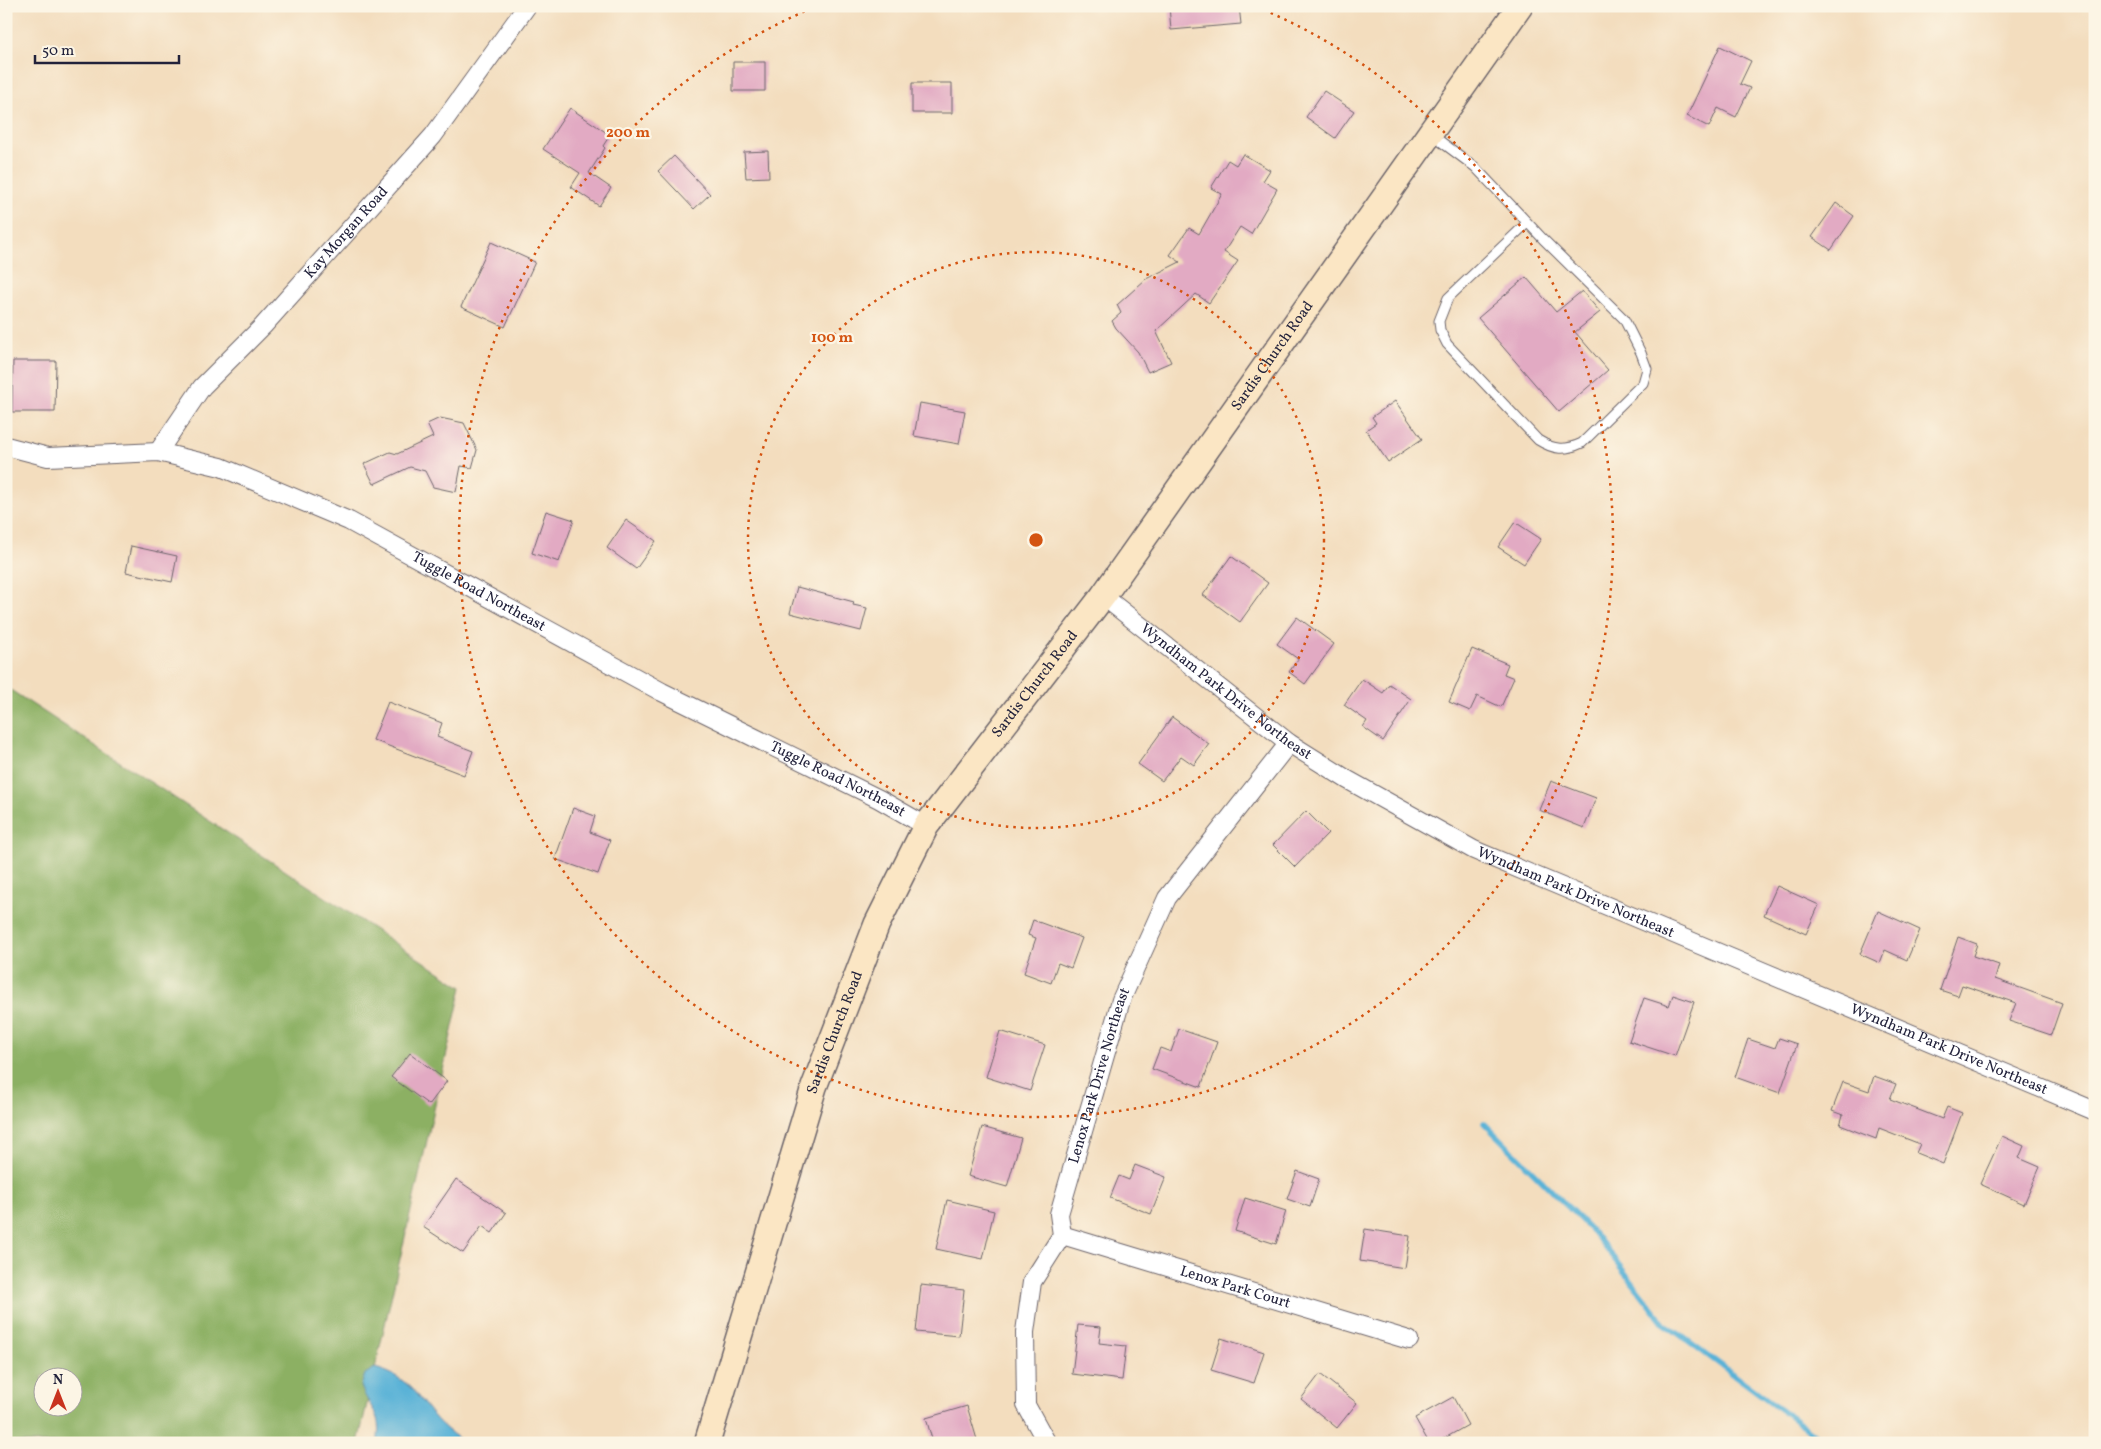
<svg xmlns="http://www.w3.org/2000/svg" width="2101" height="1449" viewBox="0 0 2101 1449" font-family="Vollkorn,serif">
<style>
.forest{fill:#8cb064;stroke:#576950;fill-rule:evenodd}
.water{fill:#5ab2d7;stroke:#3e6a89}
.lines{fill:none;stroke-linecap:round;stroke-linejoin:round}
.stream{stroke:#5ab2d7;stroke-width:5.5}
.building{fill:#e2aac3}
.lane-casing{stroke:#6b6369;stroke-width:11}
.street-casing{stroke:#6b6369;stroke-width:20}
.secondary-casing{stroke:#6b6369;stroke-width:28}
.lane{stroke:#fff;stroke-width:9}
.street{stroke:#fff;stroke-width:18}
.secondary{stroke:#fbe6c4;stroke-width:25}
.ring{fill:none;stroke:#d45411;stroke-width:2.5;stroke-dasharray:2.5 5}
.labels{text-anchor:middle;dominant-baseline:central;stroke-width:4.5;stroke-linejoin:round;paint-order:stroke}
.street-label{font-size:15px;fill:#22223b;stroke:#fcf5e5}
.centre{fill:#d45411;stroke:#fcf5e5;stroke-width:2.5}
.ring-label{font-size:15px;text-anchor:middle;font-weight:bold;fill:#d45411;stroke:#fcf5e5;stroke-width:4.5;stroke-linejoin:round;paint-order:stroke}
</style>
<rect width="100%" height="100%" fill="#fcf5e5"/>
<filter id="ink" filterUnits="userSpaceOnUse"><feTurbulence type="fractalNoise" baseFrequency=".02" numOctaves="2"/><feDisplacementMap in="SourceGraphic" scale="10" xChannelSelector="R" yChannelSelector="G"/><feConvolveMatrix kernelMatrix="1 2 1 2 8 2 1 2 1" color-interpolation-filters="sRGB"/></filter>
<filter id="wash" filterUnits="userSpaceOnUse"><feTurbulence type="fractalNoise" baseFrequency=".0096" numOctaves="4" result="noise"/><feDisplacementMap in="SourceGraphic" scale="20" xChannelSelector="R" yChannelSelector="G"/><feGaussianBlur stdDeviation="1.12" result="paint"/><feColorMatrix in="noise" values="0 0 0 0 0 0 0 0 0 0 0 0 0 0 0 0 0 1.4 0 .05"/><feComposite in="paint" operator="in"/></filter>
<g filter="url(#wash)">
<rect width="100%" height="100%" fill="#f3ddbe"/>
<path class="forest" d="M6,687L462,987L358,1443H6ZM42,1376H72V1406H42Z"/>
<path class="water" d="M375,1368C413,1378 416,1399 441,1424C448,1431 457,1437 465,1443H377C383,1413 370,1411 361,1386L365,1374Z"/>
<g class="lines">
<path class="stream" d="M1484,1123L1594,1233L1664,1323L1826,1443"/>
</g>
<g id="blocks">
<path class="building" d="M1169,6H1239L1241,24L1171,30Z
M1720,46L1751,61L1740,84L1750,88L1736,117L1718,108L1709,127L1687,116Z
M733,62H765V91H733Z
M912,83H952V113H912Z
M1324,91L1354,111L1335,138L1306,117Z
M570,108L610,135L603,146L605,148L589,173L611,188L599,206L571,187L580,173L543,149Z
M768,151L769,177L746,178L744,152Z
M1243,154L1270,170L1263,181L1277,189L1251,234L1240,227L1224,252L1238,261L1209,303L1196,294L1156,331L1171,362L1148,372L1138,352L1116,328L1112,321L1121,313L1117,305L1146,279L1180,262L1170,255L1189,228L1199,234L1222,194L1211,188L1228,160L1236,165Z
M674,156L710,194L694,209L658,171Z
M1836,203L1854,216L1831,250L1812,237Z
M491,242L535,262L505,327L461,307Z
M1526,277L1556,312L1582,291L1600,312L1575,332L1608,370L1559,412L1478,318Z
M13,361H56L55,412H12Z
M1395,401L1422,439L1388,462L1366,430L1376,423L1372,417Z
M920,403L965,411L959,444L914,436Z
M440,418L464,423L477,450L472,468L461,466L456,492L433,487L425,471L410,467L374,484L364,464L390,452L397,454L433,437L427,424Z
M546,511L574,520L559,562L532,553Z
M626,520L656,541L636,569L607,548Z
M1515,522L1541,539L1524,564L1498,547Z
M131,546L177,556L172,582L126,572Z
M1231,556L1268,583L1240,622L1203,595Z
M797,587L854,602L853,605L867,608L861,631L790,613Z
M1297,617L1334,644L1305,684L1289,672L1298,659L1277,644Z
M1472,649L1508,664L1504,674L1514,678L1501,707L1477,696L1470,711L1449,702Z
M1362,679L1383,693L1389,684L1411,699L1383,741L1363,727L1367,721L1344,705Z
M388,702L442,723L437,737L473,751L464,775L373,740Z
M1172,717L1209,744L1194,765L1181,756L1162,781L1138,764Z
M1551,781L1596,798L1584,828L1539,810Z
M573,808L595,816L590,832L610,840L598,874L555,859Z
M1306,811L1328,833L1295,867L1273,845Z
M1777,886L1819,905L1806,934L1764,915Z
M1878,911L1920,930L1907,960L1885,950L1880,963L1860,954Z
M1033,920L1082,938L1071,968L1058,963L1051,983L1024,973L1036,938L1028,935Z
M1958,937L1977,944L1973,956L1999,965L1995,979L2062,1003L2051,1035L2009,1021L2016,1003L1962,985L1958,996L1940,990Z
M1673,995L1694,1002L1675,1056L1629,1041L1644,998L1669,1006Z
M1179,1029L1217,1042L1201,1087L1152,1069L1160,1048L1171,1052Z
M1000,1031L1045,1045L1030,1091L986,1077Z
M1779,1038L1797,1044L1780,1093L1735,1077L1748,1039L1775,1048Z
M410,1053L447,1081L429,1105L391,1077Z
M1874,1076L1896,1084L1890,1099L1942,1119L1947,1107L1962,1113L1943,1164L1916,1153L1920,1144L1879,1128L1876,1139L1840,1125L1843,1115L1832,1111L1843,1082L1869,1091Z
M982,1127L1021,1138L1007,1187L968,1176Z
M2002,1136L2024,1146L2019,1158L2040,1167L2024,1204L1980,1184Z
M1135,1165L1166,1177L1151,1214L1110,1198L1119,1176L1129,1180Z
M1297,1171L1319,1179L1310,1207L1287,1199Z
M456,1179L506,1213L492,1233L482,1226L463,1253L423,1227Z
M1245,1198L1286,1211L1276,1244L1235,1231Z
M947,1200L994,1211L983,1259L936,1249Z
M1365,1229L1410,1236L1405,1268L1360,1261Z
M921,1285L964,1290L959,1336L916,1332Z
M1078,1325L1101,1327L1099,1343L1126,1346L1122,1380L1072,1374Z
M1221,1338L1264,1352L1254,1383L1211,1370Z
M1320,1374L1357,1403L1337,1428L1301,1399Z
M1453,1397L1468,1425L1436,1443H1429L1415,1418Z
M967,1406L978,1443H933L926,1418Z"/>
</g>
</g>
<g filter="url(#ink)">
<use href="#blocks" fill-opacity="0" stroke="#6b6369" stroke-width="1"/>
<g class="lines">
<g class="lane-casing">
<path id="lane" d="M1432,135L1475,167L1543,239L1624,319L1641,353L1647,369L1643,383L1582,443C1565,451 1554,450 1538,440L1447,344L1440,330L1439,321L1448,298L1527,223"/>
</g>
<g class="street-casing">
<g id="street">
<path id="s1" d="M6,446L48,457L158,452L221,467L349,521L662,692L879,799L926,826"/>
<path id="s2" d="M158,452L202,387L263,326L433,136L527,6"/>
<path id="s3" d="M1103,596L1289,743L1348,780L1474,850L2095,1111"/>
<path id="s4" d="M1062,1235L1409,1340"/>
<path id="s5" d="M1047,1443L1026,1405L1025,1332L1032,1282L1062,1235L1059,1214L1121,1000L1167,898L1289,743"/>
</g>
</g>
<g class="secondary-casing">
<g id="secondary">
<path id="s6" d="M707,1443L814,1087L877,924L926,826L1103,596L1520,6"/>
</g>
</g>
<use href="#lane" class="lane"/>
<use href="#street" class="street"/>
<use href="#secondary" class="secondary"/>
</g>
</g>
<g class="ring">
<circle cx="1036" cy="540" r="288"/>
<path d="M1257 7A577 577 0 1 1 815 7"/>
</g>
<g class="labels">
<g class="street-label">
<text stroke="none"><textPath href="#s2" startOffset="290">Kay Morgan Road</textPath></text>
<text stroke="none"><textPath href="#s6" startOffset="1240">Sardis Church Road</textPath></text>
<text stroke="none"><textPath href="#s1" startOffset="505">Tuggle Road Northeast</textPath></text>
<text stroke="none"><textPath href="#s6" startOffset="835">Sardis Church Road</textPath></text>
<text stroke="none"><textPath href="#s3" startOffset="156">Wyndham Park Drive Northeast</textPath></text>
<text stroke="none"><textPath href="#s1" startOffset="910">Tuggle Road Northeast</textPath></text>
<text stroke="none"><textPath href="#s3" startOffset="561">Wyndham Park Drive Northeast</textPath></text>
<text stroke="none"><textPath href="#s6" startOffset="430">Sardis Church Road</textPath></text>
<text stroke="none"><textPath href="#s3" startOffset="966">Wyndham Park Drive Northeast</textPath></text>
<text stroke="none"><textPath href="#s5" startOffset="388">Lenox Park Drive Northeast</textPath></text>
<text stroke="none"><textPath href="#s4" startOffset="181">Lenox Park Court</textPath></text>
</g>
</g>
<circle cx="1036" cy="540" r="8" class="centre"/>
<g class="ring-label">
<text x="628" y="137">200 m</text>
<text x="832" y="342">100 m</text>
</g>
<rect width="2101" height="1449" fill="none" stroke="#fcf5e5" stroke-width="25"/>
<g transform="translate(58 1392)"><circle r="24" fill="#fcf5e5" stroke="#a5a1a1"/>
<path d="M0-4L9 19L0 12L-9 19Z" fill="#c8321e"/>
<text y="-8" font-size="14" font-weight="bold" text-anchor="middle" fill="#22223b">N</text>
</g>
<path d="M35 55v8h144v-8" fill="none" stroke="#22223b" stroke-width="2.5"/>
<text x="42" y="55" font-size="15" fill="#22223b" stroke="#fcf5e5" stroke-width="4" paint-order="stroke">50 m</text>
</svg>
